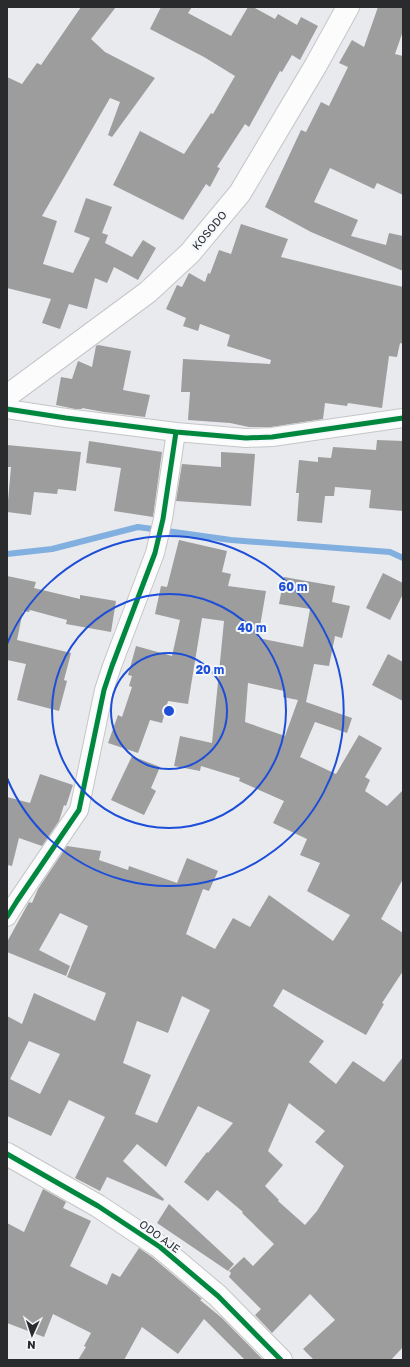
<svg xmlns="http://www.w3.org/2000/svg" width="410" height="1367" viewBox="0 0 410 1367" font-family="'Golos Text',sans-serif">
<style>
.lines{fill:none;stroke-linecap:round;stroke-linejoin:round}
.stream{stroke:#81afdf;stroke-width:6}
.building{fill:#9d9d9d;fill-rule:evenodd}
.street-casing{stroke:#c5c6c8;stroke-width:20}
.secondary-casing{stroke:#c5c6c8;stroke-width:24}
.street{stroke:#fcfcfc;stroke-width:18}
.secondary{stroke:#fcfcfc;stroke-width:22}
.cycleway-casing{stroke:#f4f7fb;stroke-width:8}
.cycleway{stroke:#00873e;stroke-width:5}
.ring{fill:none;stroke:#1d4ed8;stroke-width:2}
.labels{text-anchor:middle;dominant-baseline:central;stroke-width:4;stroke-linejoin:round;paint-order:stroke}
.street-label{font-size:11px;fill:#2a2b2d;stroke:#f4f7fb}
.centre{fill:#1d4ed8;stroke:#f4f7fb;stroke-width:2}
.ring-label{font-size:12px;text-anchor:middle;font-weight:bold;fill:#1d4ed8;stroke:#f4f7fb;stroke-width:4;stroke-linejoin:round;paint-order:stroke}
</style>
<rect width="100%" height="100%" fill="#e8eaed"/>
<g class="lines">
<path class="stream" d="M7,554L52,549L138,527L231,540L390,552L403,558"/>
</g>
<path class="building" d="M81,7H116L91,39L105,52L155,78L112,137L108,135L120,102L110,98L42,216L57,221L43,264L73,273L90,238L74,232L86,198L112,207L102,233L108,235L105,243L132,257L143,240L156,248L138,280L114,267L107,283L95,278L87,309L69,304L60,329L42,323L51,299L7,288V77L22,84L37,63L41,65Z
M161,7H192L188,13L231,36L248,7H253L275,19L278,14L297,25L301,17L318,26L300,60L292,55L282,72L280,71L249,127L245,124L217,167L220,168L210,187L206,184L183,220L113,185L140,131L184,154L211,113L213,114L235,76L204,57L150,29Z
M378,7H403V31L395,54L403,56V195L377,183L374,189L330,168L314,202L358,220L351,236L386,245L389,233L403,236V271L311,232L265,207L301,130L306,132L321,102L329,106L348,67L339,63L352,40L364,47Z
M241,224L288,239L281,257L403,287V344L400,343L397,357L389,356L382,408L348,403L347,406L325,403L323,419L271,427H249L230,423L188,420L190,392H181L183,359L270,364L271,360L227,346L230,335L200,324L198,331L183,326L186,318L166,309L177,285L182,287L189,273L205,282L208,273L210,274L219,250L231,254Z
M98,345L131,351L123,390L150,395L145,417L104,412L82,408V409H75L56,405L61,377L72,379L78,361L92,367L96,346Z
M377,440L403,441V511L369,508L371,490L335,487L334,496H325L322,523L297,521L299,493H296L299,460L318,462V457L331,458L333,447L376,450Z
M89,441L162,452L153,517L114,511L121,468L86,463Z
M7,445L81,452L76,491L58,489L57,494L34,492L31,515L7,512L11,467H7Z
M221,452L255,454L251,506L176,501L182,464L221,467Z
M179,540L227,551L222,572L231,574L228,586L266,591L258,638L303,647L310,609L279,604L284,577L335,586L332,602L350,606L342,638L335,636L329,666L314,664L306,702L352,718L347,733L315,722L300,757L336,774L359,735L382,748L365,777L370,780L365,791L387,806L403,790V879L381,919L403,933V971L382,1003L384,1004L366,1035L283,989L273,1006L324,1041L309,1062L336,1084L353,1061L384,1082L403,1057V1347L391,1360H314L303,1349L335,1320L310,1294L272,1333L255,1315L261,1309L229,1277L231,1273L229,1271L244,1257L253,1266L274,1244L242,1213L243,1212L217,1190L208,1201L184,1182L207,1152L208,1153L233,1123L198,1106L166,1167L137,1144L123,1161L164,1199L163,1201L107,1177L100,1191L75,1178L105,1117L69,1100L51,1136L7,1116V1016L22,1024L34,993L95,1021L106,993L67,977L88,926L60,913L39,950L70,966L66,976L7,952V942L29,902L32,903L38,889L67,846L101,851L99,860L128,870L129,866L177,883L187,858L218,871L209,891L203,889L186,934L215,949L233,918L250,927L269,895L333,941L350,915L307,891L320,863L300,855L307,839L273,823L284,801L239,781L240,778L201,766L200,771L174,766L180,736L212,743L224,621L202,618L188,704L168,701L162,723L150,720L138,753L108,743L118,715L122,717L132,687L129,686L132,676L128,675L136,646L172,656L180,620L155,614L161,586L167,587ZM248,683L284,691L283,697L298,700L285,736L245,722ZM182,996L210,1010L157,1123L135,1114L151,1075L123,1063L137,1021L168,1033ZM29,1041L60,1054L40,1094L10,1079ZM289,1103L325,1131L315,1142L344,1166L317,1211L305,1225L278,1201L279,1200L265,1186L283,1165L268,1151Z
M383,573L403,583V594L390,620L366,608Z
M7,576L36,582L34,588L80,599V595L116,601L111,632L66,624L67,620L30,610L29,612L23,611L17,640L71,653L64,680L67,681L59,711L17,700L26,664L7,660Z
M388,654L403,662V701L372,685Z
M132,756L160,767L151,788L156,791L144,815L111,800Z
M40,774L73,785L66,806L64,805L59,821L42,846L19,838L12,866L7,865V797L30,803Z
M43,1189L66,1202L63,1208L91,1221L70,1266L107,1285L112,1273L120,1277L139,1248L152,1257L202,1299L200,1300L222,1318L263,1360H245L204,1319L178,1354L142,1327L124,1360H78L86,1347L84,1346L91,1333L53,1314L44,1337L7,1323V1223L24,1232Z
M169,1204L234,1264L228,1271L157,1223Z"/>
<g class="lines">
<g class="street-casing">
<path id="street" d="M7,409L66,418L176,432L246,438L272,437L403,418
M7,917L17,901L79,810L104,690L112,666L155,553L163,519L176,432"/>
</g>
<g class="secondary-casing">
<path id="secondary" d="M7,396L148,292L190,253L240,193L316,65L348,7
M7,1154L98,1206L160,1247L218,1296L281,1360"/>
</g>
<use href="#street" class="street"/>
<use href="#secondary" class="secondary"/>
<g class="cycleway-casing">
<path id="cycleway" d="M7,409L66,418L176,432L246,438L272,437L403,418
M7,917L17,901L79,810L104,690L112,666L155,553L163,519L176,432
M7,1154L98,1206L160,1247L218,1296L281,1360"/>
</g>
<use href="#cycleway" class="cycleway"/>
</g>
<g class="ring">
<circle cx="169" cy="711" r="58"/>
<circle cx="169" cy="711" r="117"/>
<path d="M7 644A175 175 0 1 1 7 778"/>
</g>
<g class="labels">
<g class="street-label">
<text transform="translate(209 230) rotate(-50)">KOSODO</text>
<text transform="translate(160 1236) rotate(36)">ODO AJE</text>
</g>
</g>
<circle cx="169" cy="711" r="6" class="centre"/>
<g class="ring-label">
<text x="293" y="591">60 m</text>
<text x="252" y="632">40 m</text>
<text x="210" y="674">20 m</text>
</g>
<rect width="410" height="1367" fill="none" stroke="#2a2b2d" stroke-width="16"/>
<g transform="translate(32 1335) rotate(183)" stroke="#f4f7fb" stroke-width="3" paint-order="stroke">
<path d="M0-3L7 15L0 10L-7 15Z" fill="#2a2b2d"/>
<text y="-6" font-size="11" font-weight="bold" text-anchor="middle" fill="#2a2b2d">N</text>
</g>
</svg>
